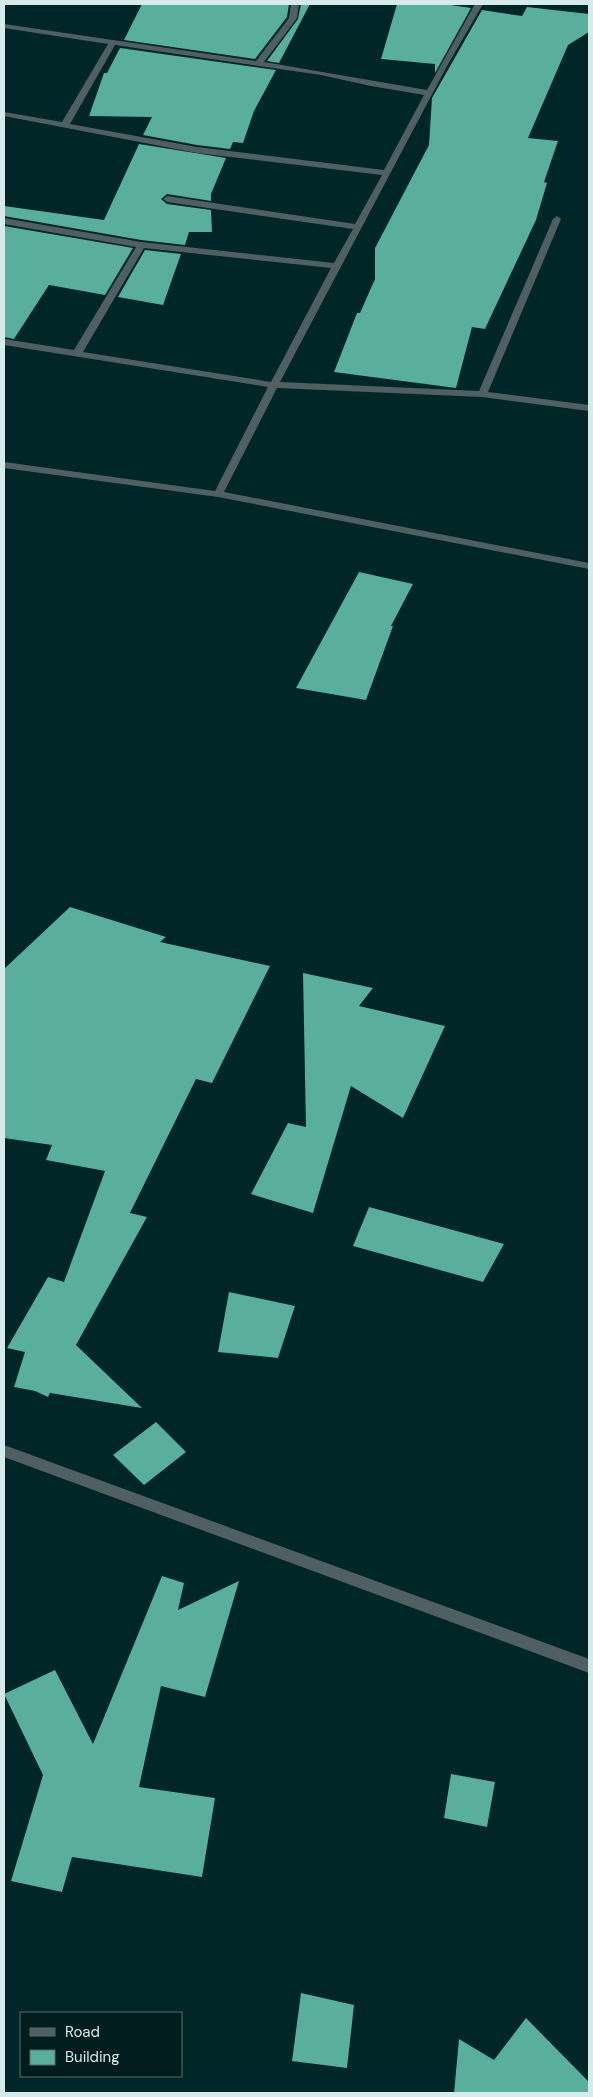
<svg xmlns="http://www.w3.org/2000/svg" width="593" height="2097" viewBox="0 0 593 2097" font-family="'DM Sans',sans-serif">
<style>
.building{fill:#59ae9e}
.lines{fill:none;stroke-linecap:round;stroke-linejoin:round}
.street{fill:#505f63;fill-rule:evenodd}
</style>
<rect width="100%" height="100%" fill="#002628"/>
<path class="building" d="M142,4H289L287,17L255,59L124,40Z
M301,4H310L279,63L267,61L298,19Z
M397,4H444L471,8L435,73V64L381,59Z
M527,7L589,14V32L568,45L528,138L558,141L544,182L547,183L536,220L485,329L472,327L456,388L334,372L357,313H360L375,279V248L429,145L432,98L482,10L522,16Z
M120,48L276,70L254,111L243,143L233,142L230,149L197,145L143,135L152,117L89,116L104,73H107Z
M139,144L226,158L211,194V201L167,194L161,199L167,204L211,210L212,232H189L185,245L141,240L4,216V206L104,220Z
M4,226L133,248L105,295L49,285L14,339L4,337Z
M145,250L181,254L163,305L118,297Z
M359,572L413,584L391,626H393L366,700L296,688Z
M70,907L166,937L160,942L270,966L212,1083L196,1079L130,1213L147,1217L76,1345L142,1408L50,1393L48,1397L35,1391L14,1387L25,1352L7,1348L48,1277L64,1282L105,1171L46,1160L52,1145L4,1138V969Z
M303,973L373,988L359,1006L445,1026L403,1118L351,1086L313,1213L251,1194L288,1123L306,1127Z
M369,1207L504,1244L483,1282L353,1246Z
M229,1292L295,1306L278,1358L218,1352Z
M156,1422L186,1452L144,1485L113,1455Z
M162,1576L184,1583L178,1610L239,1581L205,1697L161,1686L139,1787L215,1798L202,1877L72,1857L62,1892L11,1881L43,1775L4,1694L55,1670L93,1744Z
M451,1774L495,1782L487,1827L444,1818Z
M301,1993L354,2005L347,2068L292,2061Z
M526,2018L589,2082V2093H454L459,2039L494,2060Z"/>
<g class="lines">
<path class="street" d="M291,4H299L297,18L264,62L427,90L475,4H483L447,66L280,382L479,391L553,219L557,216L561,219L488,392L589,405V411L482,397L277,388L224,492L589,563V569L218,497L4,468V462L215,491L268,387L4,345V339L74,350L136,247L4,224V218L141,242L334,263L353,229L167,202L163,199L167,196L355,224L382,175L197,153L4,116V112L62,122L108,44L4,28V24L256,61L289,18ZM115,45L321,75L371,86L424,95L384,170L197,147L70,124ZM144,248L331,268L271,382L83,352Z
M4,1445L589,1659V1673L4,1457Z"/>
</g>
<rect width="593" height="2097" fill="none" stroke="#d5eaeb" stroke-width="10"/>
<rect x="20" y="2012" width="162" height="65" fill="#001c1d" stroke="#556e6f"/>
<rect x="30" y="2028" width="25" height="8" fill="#505f63" stroke="#556e6f"/>
<text x="65" y="2037" font-size="15" fill="#d5eaeb">Road</text>
<rect x="30" y="2050" width="25" height="15" fill="#59ae9e" stroke="#556e6f"/>
<text x="65" y="2062" font-size="15" fill="#d5eaeb">Building</text>
</svg>
